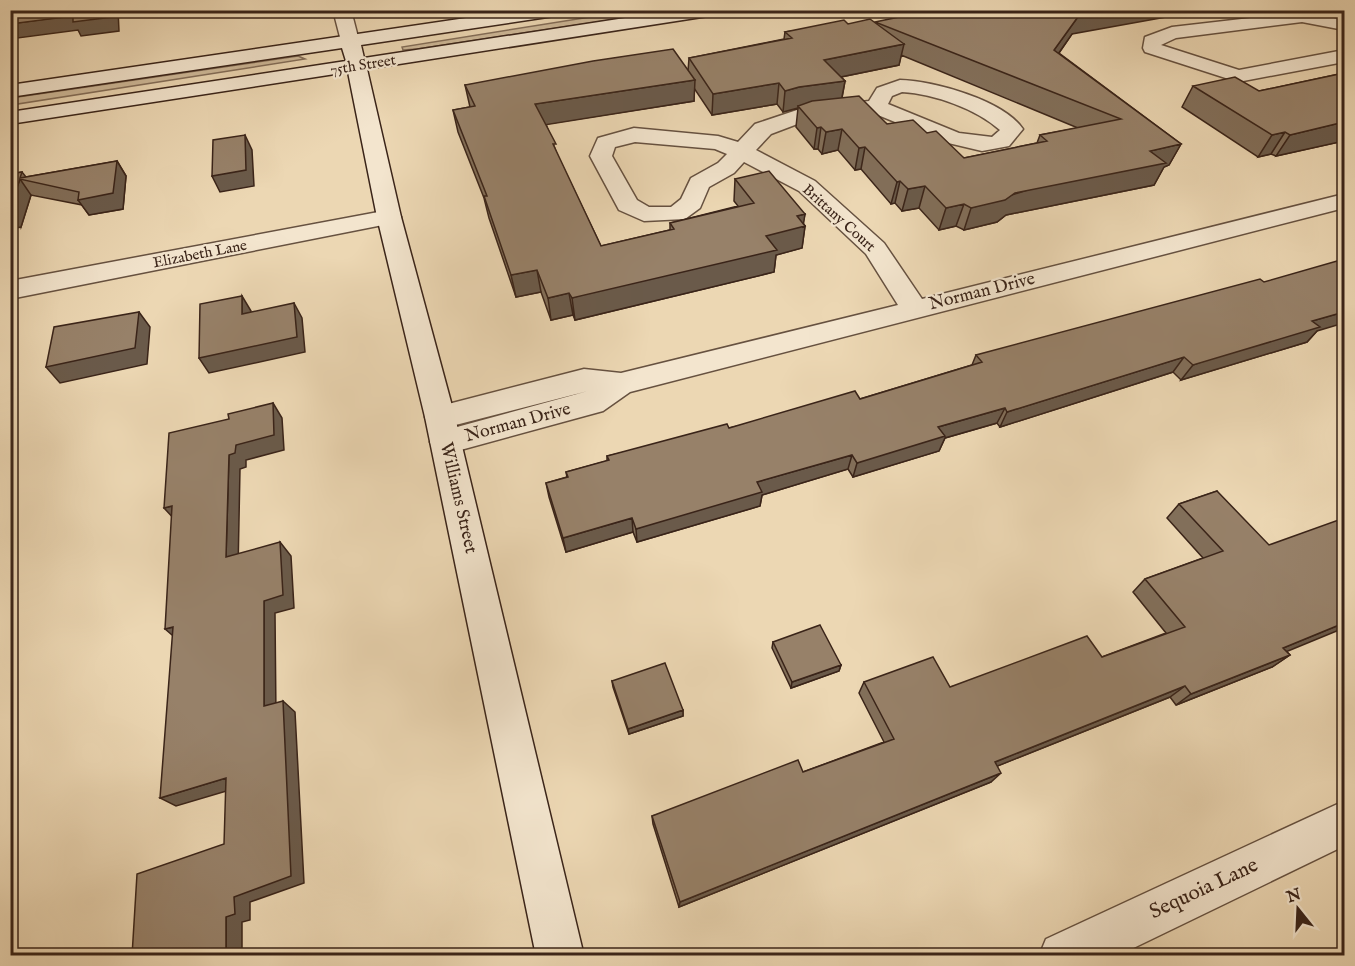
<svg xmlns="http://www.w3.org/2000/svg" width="1355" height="966" viewBox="0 0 1355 966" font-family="'IM FELL English',serif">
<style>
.green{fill:#ceb999;stroke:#846e59;stroke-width:1.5}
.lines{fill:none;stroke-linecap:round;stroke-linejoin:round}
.street-casing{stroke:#665140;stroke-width:3}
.secondary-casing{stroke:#3a2419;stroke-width:3}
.street{fill:#f3e5ce;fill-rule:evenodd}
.secondary{fill:#f3e5ce;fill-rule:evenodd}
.wall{fill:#826f5a;stroke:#3a2419;stroke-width:1.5;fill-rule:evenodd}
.shaded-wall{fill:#6a5a4a;stroke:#3a2419;stroke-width:1.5}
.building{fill:#978169;stroke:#3a2419;stroke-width:1.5}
.labels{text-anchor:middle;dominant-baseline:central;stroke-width:4.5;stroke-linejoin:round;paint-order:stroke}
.far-street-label{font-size:15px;fill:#3a2419;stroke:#f3e5ce}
.street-label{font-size:18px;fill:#3a2419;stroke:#f3e5ce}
.near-street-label{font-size:21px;fill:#3a2419;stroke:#f3e5ce}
</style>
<rect width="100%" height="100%" fill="#ecd7b3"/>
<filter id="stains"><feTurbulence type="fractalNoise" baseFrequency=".00333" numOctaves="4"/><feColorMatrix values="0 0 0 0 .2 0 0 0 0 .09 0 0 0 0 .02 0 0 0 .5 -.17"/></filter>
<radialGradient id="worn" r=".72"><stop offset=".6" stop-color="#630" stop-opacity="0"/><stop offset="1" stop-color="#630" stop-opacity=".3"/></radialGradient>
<path class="green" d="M628,11H670L417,49L403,50L402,47Z
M298,56L305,59L11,105V98Z"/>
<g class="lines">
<g class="street-casing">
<path id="street" d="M333,10H351L359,41L357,45H343L341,41Z
M1302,12L1344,20V30L1302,22L1176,38L1161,45L1239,70L1344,50V62L1238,82L1145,52L1143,48L1145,37L1172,27Z
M900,80C934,81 1003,100 1023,129L1009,146L982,151L944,142L873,113L808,120L771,134L756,150L815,181L884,243L922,299L1344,194V208L630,392L603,411L446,454L435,451L430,442L435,433L588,391L440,429L429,425L425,417L429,409L584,369L621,373L898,305L866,254L799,191L744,162L734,173L709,187L700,208L685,219L644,221L619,210L590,156L598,138L634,128L718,136L738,142L755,124L797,110L869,101L877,88ZM902,92C935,94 976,109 1000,130L992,137L959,133L888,104L892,96ZM635,142L715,149L727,154L718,163L691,178L681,199L671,207H649L637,200L612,156L615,147Z
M389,210L398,212L401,217L398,222L10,299V281Z
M1344,801V846L1117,956H1039L1046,939Z"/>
</g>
<g class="secondary-casing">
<path id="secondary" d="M521,10H570L561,15L361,45L364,58L677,10H724L715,15L367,69L401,217L455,417L584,956H536L425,417L377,217L348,72L10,124V112L346,61L342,48L10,97V85Z"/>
</g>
<use href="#street" class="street"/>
<use href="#secondary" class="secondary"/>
</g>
<path class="wall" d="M875,23L1072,34L1059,53L1181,144L1169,165L1164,167L1154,185L1006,215L997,222L964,230L956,226L939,230L919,208L902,211L895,203L891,204L861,169L855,170L838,150L822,154L818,149H814L796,127L798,108L783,112L777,104L712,115L694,88V101L546,124L557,154L601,246L670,230V223L738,206L734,201L735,179L805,214L803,223L805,226L802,248L776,255L774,272L575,320L573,315L551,320L541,292L516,297L489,218L484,198L458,132L453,110L470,107L465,85L688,71L689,58L784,39L785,32L848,24ZM901,55L1078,128L1040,135L1037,143L964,158L927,133L887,124L842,98L845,81L841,77L899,65Z
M1344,73V141L1276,156L1271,154L1258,157L1182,107L1193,86L1259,91Z
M117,161L126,176L123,209L89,215L82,205L31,195L21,227L10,174L22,172L26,177Z
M1317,331L1307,342L1181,380L1173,372L1000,427L997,423L945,438L939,451L853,477L848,469L762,495L760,506L637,542L633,532L566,552L549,497L546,483L567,477L566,472L607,461V456L729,428L860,399L972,365L976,355Z
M1217,491L1286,651L1290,655L1272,667L1176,705L1170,697L997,766L991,782L679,907L653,824L652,816L803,772L884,742L859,693L864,682L950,687L1102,657L1166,633L1133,592L1145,579L1203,558L1167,518L1179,504Z
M773,642L841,665L839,671L791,688L772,648Z
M612,681L683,710V716L629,734L613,687Z"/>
<path class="shaded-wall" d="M111,10H118L119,31L81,36L78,30L10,39V24Z
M1100,10H1205L1072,34L1047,70L1054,50L1080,14Z
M904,44L899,65L821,81L824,60Z
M695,80L694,101L538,126L535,104Z
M845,81L841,102L798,106V108L783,112L785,91L799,87Z
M779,83L777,104L712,115L713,94Z
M1344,122V141L1276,156L1290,135Z
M821,127L818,149H814L817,128Z
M842,129L838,150L822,154L826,132Z
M1285,132L1271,154L1258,157L1272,135Z
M245,135L252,150L254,186L220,192L212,176Z
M1181,144L1169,165L1164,167L1154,185L1006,215L997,222L964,230L971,208L1150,151Z
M865,147L861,169L855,170L859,148Z
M117,161L126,176L123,209L89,215L78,200Z
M20,179L31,195L21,227L10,229V207Z
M900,181L895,203L891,204L897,182Z
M925,186L919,208L902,211L908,189Z
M964,204L956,226L939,230L946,208Z
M805,214L803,227L805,226L802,248L776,255L774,272L575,320L572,298L766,236L797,216Z
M537,270L541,292L516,297L511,275Z
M569,293L573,315L551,320L548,298Z
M242,296L251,311V329L242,314Z
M294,303L302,318L305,352L209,373L199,358Z
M139,312L150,327L147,364L60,383L46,367Z
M1344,312V323L1317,331L1307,342L1181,380L1193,365L1312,321Z
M1184,357L1173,372L1000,427L1007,412Z
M273,403L282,418L284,450L246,460V467L240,469L238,570L226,557L229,455L236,445Z
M1005,408L997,423L945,438L939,451L853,477L857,463L938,427Z
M852,455L848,469L762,495L760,506L637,542L636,529L757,482Z
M172,506L177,522L164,508Z
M632,518L633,532L566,552L563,538Z
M280,542L291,556L294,608L275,613L276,717L264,706V601Z
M1344,623V628L1266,660L1283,648Z
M173,627L179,641L165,629Z
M1290,655L1272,667L1176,705L1191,694Z
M841,665L839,671L791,688L792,682Z
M1185,686L1170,697L985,771L995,762Z
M283,701L295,712L304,883L250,902V920L242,922V956H226V917L234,897Z
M683,710V716L629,734L628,729Z
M1001,773L991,782L679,907L680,902Z
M226,778L240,787L176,806L160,798Z"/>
<path class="building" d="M10,10H111L112,17L73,22V16L10,24Z
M933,10L944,11L950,10H1100L1080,14L1054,50L1181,144L1150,151L1166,163L1015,193L1005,200L971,208L964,204L946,208L925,186L908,189L900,181L897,182L865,147L859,148L842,129L826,132L821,127L817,128L798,106L812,101L859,96L887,124L913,120L927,133L936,131L964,158L1047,141L1040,135L1121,119L875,22Z
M870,19L904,44L824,60L845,81L799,87L785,91L779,83L713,94L689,58L792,38L785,32L844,20L848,24Z
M673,49L695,80L535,104L556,144H553L601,246L674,229L670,223L754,203L735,179L769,171L805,214L797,216L805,226L766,236L777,250L572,298L569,293L548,298L537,270L511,275L484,196H487L453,110L475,106L465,85L593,61Z
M1344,73V122L1290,135L1285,132L1272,135L1193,86L1235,77L1259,91Z
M245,135L246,170L212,176L213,140Z
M117,161L113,193L78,200L79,192L20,179L10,207V174L22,172L20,178Z
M1344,259V312L1312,321L1320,327L1193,365L1184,357L1007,412L1005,408L938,427L945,436L857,463L852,455L757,482L762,492L636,529L632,518L563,538L546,483L568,477L566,472L609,460L607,456L727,424L729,428L855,391L860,399L982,362L976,355L1260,279L1264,282Z
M242,296V314L294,303L297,337L199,358L200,304Z
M139,312L135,348L46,367L54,327Z
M273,403L274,435L236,445L235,453L229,455L226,557L280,542L283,595L264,601V706L283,701L291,876L234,897L235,914L226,917V956H132L137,874L224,844L226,778L160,798L173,627L165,629L172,506L164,508L169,433L229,419L228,414Z
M1217,491L1269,545L1344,518V623L1283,648L1290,655L1191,694L1185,686L995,762L1001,773L680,902L652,816L798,760L803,772L894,739L864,682L933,657L950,687L1087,636L1102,657L1185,627L1145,579L1223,551L1179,504Z
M820,625L841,665L792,682L773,642Z
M665,663L683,710L628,729L612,681Z"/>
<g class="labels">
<g class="far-street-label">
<text transform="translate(363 65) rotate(-9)">75th Street</text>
<text transform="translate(839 218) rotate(42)">Brittany Court</text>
<text transform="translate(200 254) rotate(-11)">Elizabeth Lane</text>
</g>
<g class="street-label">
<text transform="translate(982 292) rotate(-14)">Norman Drive</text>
<text transform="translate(518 423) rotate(-15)">Norman Drive</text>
<text transform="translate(458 498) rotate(77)">Williams Street</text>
</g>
<g class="near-street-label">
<text transform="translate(1204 889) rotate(-25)">Sequoia Lane</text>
</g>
</g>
<rect width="1355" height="966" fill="none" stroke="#ecd7b3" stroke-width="36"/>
<rect x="12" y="12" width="1331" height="942" fill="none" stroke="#3a2419" stroke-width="3"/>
<rect x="18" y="18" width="1319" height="930" fill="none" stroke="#3a2419" stroke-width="1.5"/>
<g transform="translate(1298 909) rotate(342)" stroke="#f3e5ce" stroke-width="4.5" paint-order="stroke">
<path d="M0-4.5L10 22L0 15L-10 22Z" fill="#3a2419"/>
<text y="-9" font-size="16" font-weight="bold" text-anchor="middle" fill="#3a2419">N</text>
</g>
<rect width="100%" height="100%" filter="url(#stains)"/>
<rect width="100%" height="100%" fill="url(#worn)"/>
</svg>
